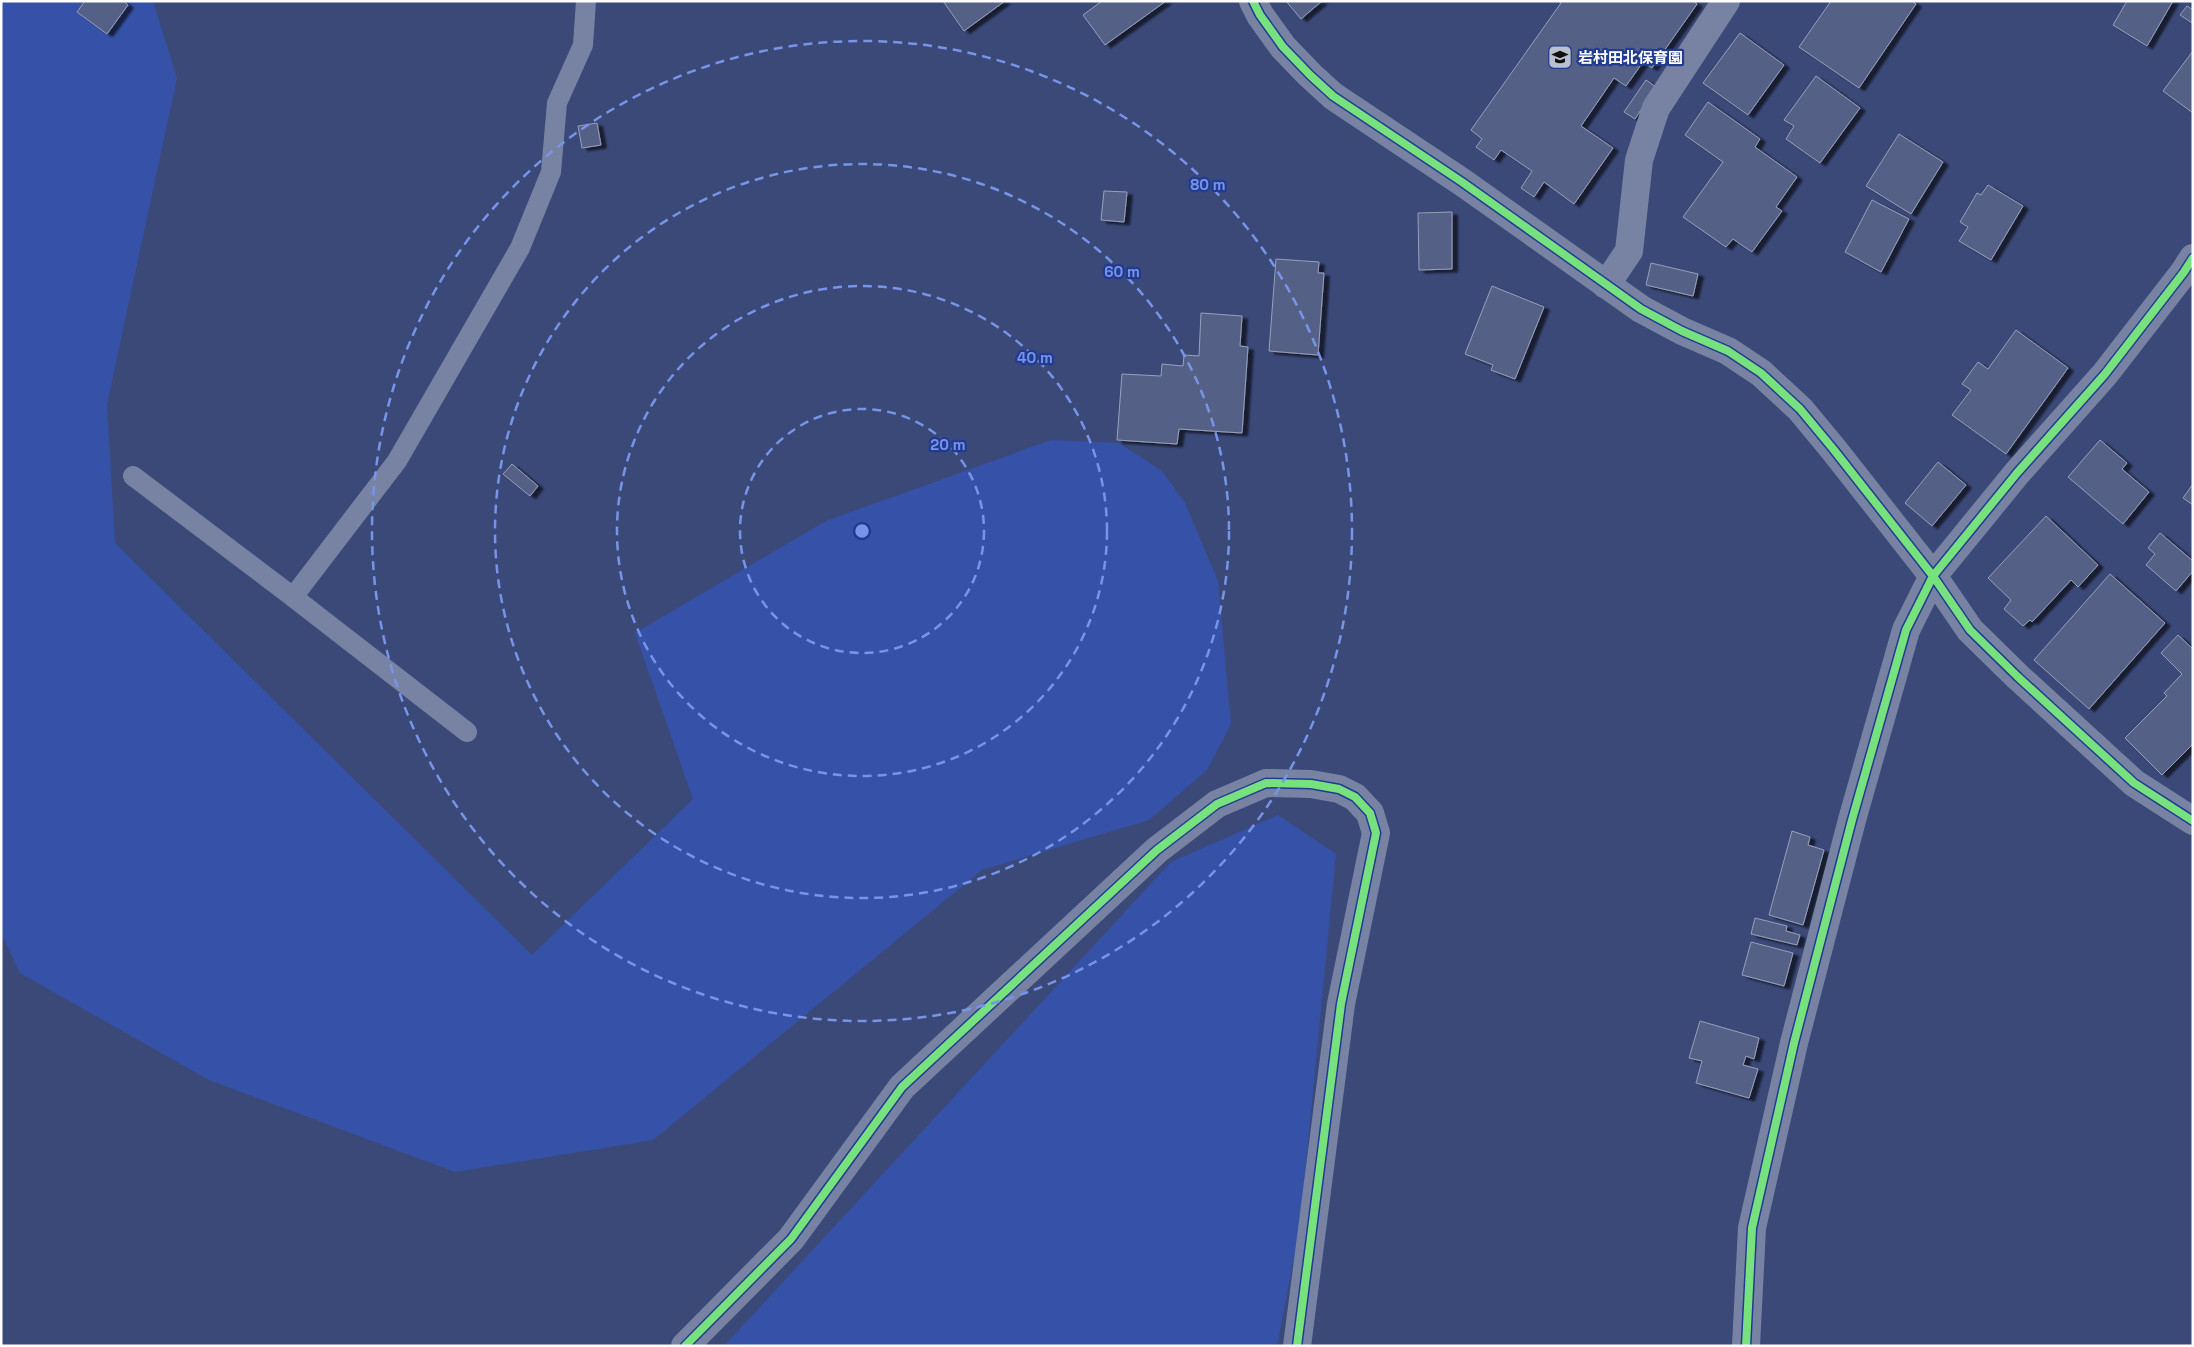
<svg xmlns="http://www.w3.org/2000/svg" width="2194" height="1347" viewBox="0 0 2194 1347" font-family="'Space Grotesk','Noto Sans JP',sans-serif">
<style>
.green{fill:#3652a8}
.building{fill:#556187;stroke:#979fba;filter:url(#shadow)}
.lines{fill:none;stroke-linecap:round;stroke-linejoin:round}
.service{stroke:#7883a4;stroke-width:20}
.minor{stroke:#7883a4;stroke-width:28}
.cycleway-casing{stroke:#223b92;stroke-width:11}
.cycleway{stroke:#77e17e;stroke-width:8}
.ring{fill:none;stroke:#7795e8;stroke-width:2.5;stroke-dasharray:9 6}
.labels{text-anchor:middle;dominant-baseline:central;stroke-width:4.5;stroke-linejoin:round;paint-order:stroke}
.poi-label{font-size:15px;font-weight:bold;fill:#fff;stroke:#223b92;text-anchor:start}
.centre{fill:#7795e8;stroke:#223b92;stroke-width:2.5}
.ring-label{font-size:15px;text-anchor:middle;font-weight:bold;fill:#7795e8;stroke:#223b92;stroke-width:4.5;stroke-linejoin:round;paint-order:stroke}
</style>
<defs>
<filter id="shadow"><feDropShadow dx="5.5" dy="3" stdDeviation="1" flood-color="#0009"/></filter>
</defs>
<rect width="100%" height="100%" fill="#3b4979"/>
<path class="green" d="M1,1H153L177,78L107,404L115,543L532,955L693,799L635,633L826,521L1051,440L1119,443L1162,471L1185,503L1218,581L1231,724L1207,770L1149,820L982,870L653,1140L455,1172L209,1080L20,973L1,933Z
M1278,815L1336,854L1300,1226L1277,1346H724L1171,862Z"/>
<path class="building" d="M85,1H123L128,5L107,34L77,12Z
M943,1H1005L964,31Z
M1102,1H1166L1105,45L1083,15Z
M1286,1H1322L1301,19Z
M1558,1H1693L1697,4L1652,68L1643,62L1626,86L1614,78L1581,126L1613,148L1574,204L1544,182L1534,197L1521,188L1532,171L1501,150L1494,160L1476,147L1482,139L1471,130L1561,3Z
M1831,1H1912L1916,4L1859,88L1799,47Z
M2127,1H2173L2147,46L2113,25Z
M2187,6L2193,10L2192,23L2180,15Z
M1740,33L1784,65L1748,115L1703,83Z
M2193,51V113L2163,91Z
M1816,76L1860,108L1820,163L1786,139L1794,126L1784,120Z
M1646,80L1656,87L1635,119L1624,112Z
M1708,102L1760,139L1755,147L1797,177L1776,207L1782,211L1752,252L1733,239L1726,247L1683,217L1723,162L1685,135Z
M597,123L601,145L582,148L578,126Z
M1899,134L1943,162L1911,214L1866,186Z
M1988,185L2023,206L1991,260L1959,241L1968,227L1960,222L1977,193L1981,195Z
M1104,191L1127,192L1124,222L1101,220Z
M1872,200L1909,219L1881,272L1845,252Z
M1452,212V269L1419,270L1418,213Z
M1276,259L1319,262L1318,273H1324L1318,355L1269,351Z
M1651,263L1698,274L1693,296L1646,285Z
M1492,286L1544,307L1515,379L1491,370L1493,365L1465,354Z
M1201,313L1242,316L1240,346L1248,347L1242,433L1179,429L1177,444L1117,440L1122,374L1161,376L1162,364L1183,366L1184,355L1199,356Z
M2016,330L2068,368L2006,454L1952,415L1971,390L1962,384L1978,362L1988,369Z
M2100,440L2127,463L2122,469L2149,492L2123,524L2068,477Z
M1938,462L1966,485L1932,526L1905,503Z
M512,464L538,486L530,496L503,474Z
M2193,484V505L2183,498Z
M2046,516L2098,565L2078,587L2071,580L2032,622L2030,620L2023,626L2004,609L2011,600L1988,578Z
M2160,533L2193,561V571L2176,591L2146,565L2155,554L2148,548Z
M2110,574L2165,623L2089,709L2034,660Z
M2178,635L2193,649V744L2162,775L2125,738L2167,696L2164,693L2182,674L2161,653Z
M1792,831L1810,837L1808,845L1824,850L1803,925L1769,915Z
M1755,918L1787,926L1786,931L1800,935L1797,945L1751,934Z
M1751,942L1793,953L1784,986L1742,975Z
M1700,1021L1759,1038L1754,1059L1746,1056L1743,1065L1758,1069L1749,1098L1696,1083L1702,1061L1689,1058Z"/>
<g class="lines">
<path class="service" d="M133,476L293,597
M467,732L293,597L397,461L520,248L551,172L557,103L583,45L586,1"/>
<path class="minor" d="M1253,1L1260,15L1283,47L1310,75L1333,96L1462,182L1641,309L1682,331L1728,351L1761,373L1800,409L1834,450L1933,576L1970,630L2018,677L2134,783L2193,821
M1606,285L1629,251L1639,160L1656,108L1726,1
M685,1346L791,1239L902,1087L1157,850L1217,804L1266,783L1311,784L1339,789L1355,797L1370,813L1376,833L1341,1004L1297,1346
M1746,1346L1752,1228L1772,1140L1794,1043L1852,820L1906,630L1933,576L2017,473L2105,374L2184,272L2193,258"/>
<g class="cycleway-casing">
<path id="cycleway" d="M1253,1L1260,15L1283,47L1310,75L1333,96L1462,182L1641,309L1682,331L1728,351L1761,373L1800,409L1834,450L1933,576L1970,630L2018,677L2134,783L2193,821
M685,1346L791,1239L902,1087L1157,850L1217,804L1266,783L1311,784L1339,789L1355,797L1370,813L1376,833L1341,1004L1297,1346
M1746,1346L1752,1228L1772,1140L1794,1043L1852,820L1906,630L1933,576L2017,473L2105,374L2184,272L2193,258"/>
</g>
<use href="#cycleway" class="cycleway"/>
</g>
<g class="ring">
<circle cx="862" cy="531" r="122"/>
<circle cx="862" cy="531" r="245"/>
<circle cx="862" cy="531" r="367"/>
<circle cx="862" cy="531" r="490"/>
</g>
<defs>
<g id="school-square" transform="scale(1.25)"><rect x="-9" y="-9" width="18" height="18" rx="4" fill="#babfd0" stroke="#223b92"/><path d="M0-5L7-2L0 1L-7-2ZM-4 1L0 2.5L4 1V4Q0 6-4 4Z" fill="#111"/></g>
</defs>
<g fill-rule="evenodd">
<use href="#school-square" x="1560" y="57"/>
</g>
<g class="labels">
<g class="poi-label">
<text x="1578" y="57">岩村田北保育園</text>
</g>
</g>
<circle cx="862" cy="531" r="8" class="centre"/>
<g class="ring-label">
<text x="1208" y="190">80 m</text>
<text x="1122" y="277">60 m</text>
<text x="1035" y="363">40 m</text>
<text x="948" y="450">20 m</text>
</g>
<rect width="2194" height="1347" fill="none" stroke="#ffffff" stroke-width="5"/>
</svg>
